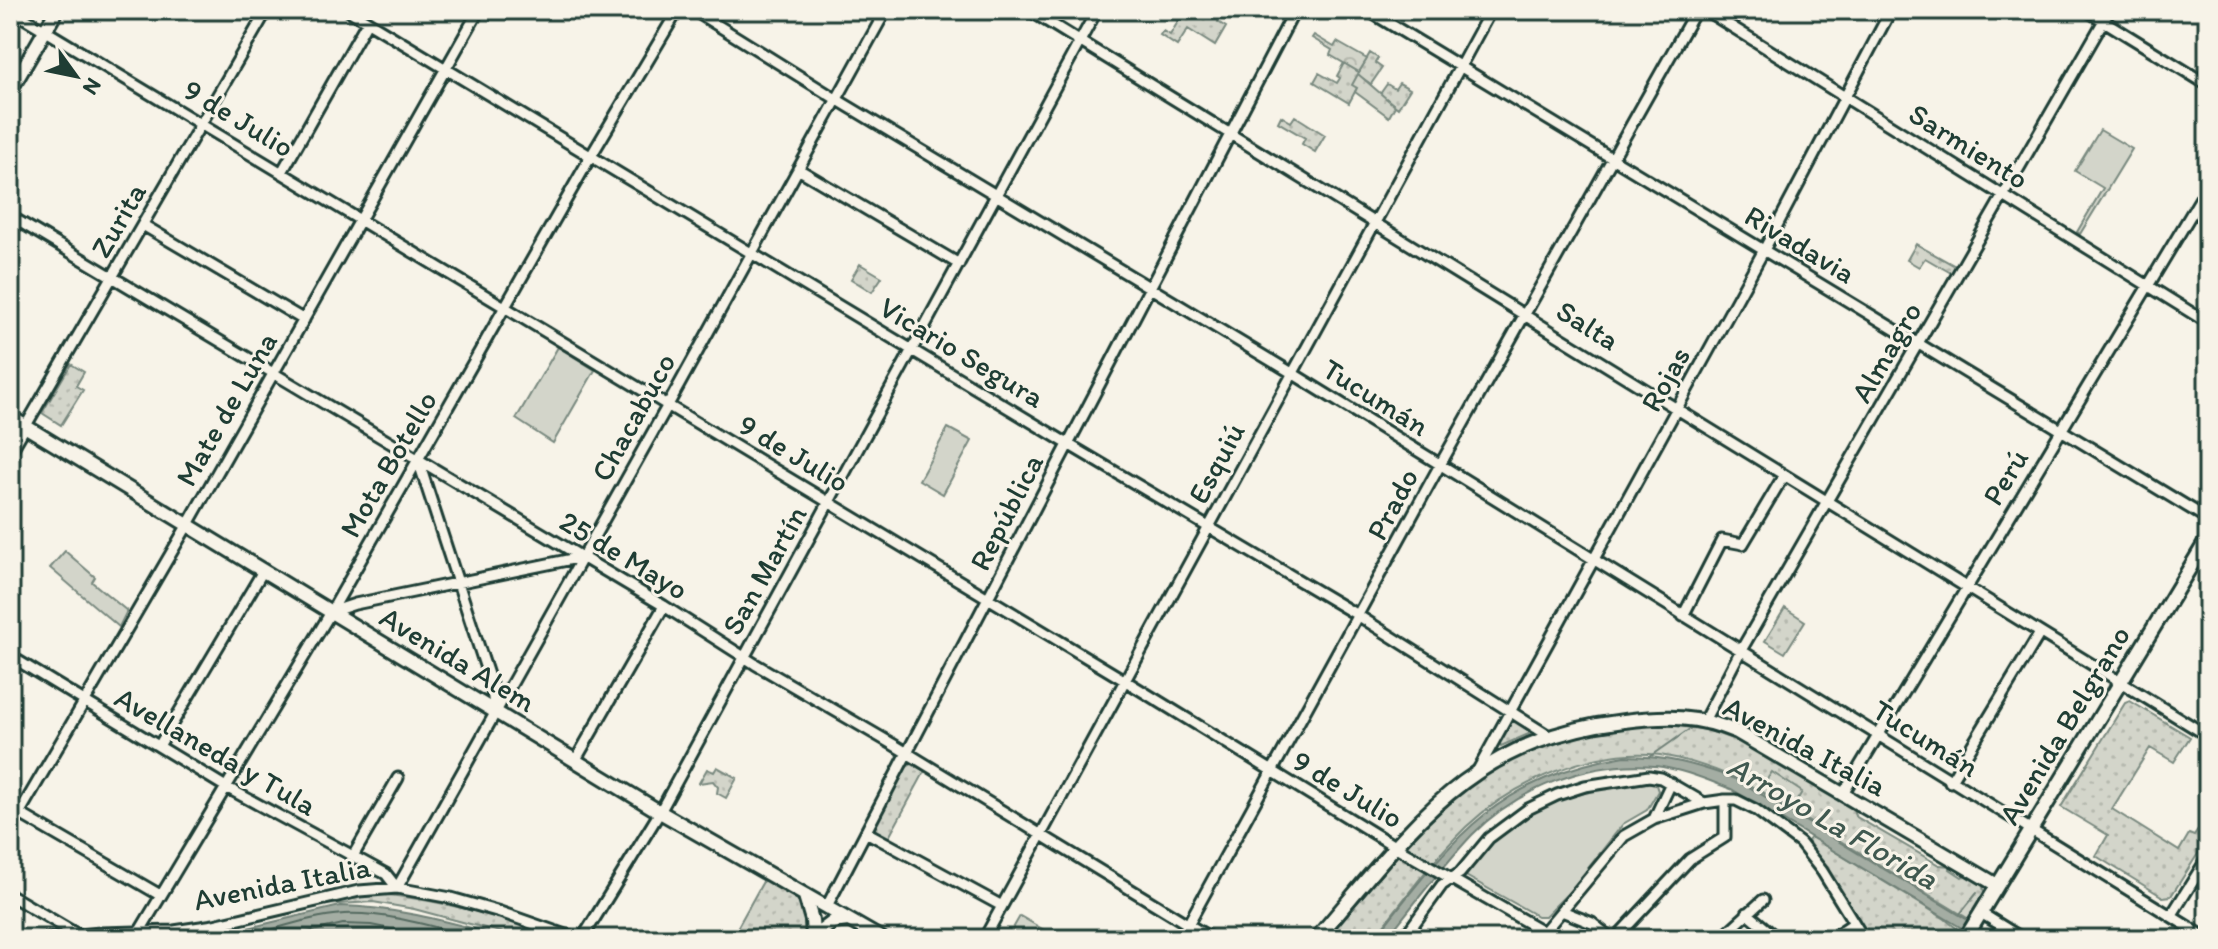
<svg xmlns="http://www.w3.org/2000/svg" width="2218" height="949" viewBox="0 0 2218 949" font-family="Itim,sans-serif">
<style>
.green{fill:url(#green-dots);stroke:#79897f;stroke-width:2}
.forest{fill:url(#forest-crowns);stroke:#79897f;stroke-width:2}
.pitch{fill:#d3d5ca;stroke:#79897f;stroke-width:2}
.water{fill:#a4ada3;stroke:#6f8077;stroke-width:2}
.lines{fill:none;stroke-linecap:round;stroke-linejoin:round}
.shore{stroke:#546a60;stroke-width:2}
.stream{stroke:#6f8077;stroke-width:2}
.minor-casing{stroke:#1f3d34;stroke-width:15}
.major-casing{stroke:#1f3d34;stroke-width:18}
.minor{stroke:#f7f3e8;stroke-width:9}
.major{stroke:#f7f3e8;stroke-width:12}
.labels{text-anchor:middle;dominant-baseline:central;stroke-width:6;stroke-linejoin:round;paint-order:stroke}
.street-label{font-size:30px;fill:#1f3d34;stroke:#f7f3e8}
.water-label{font-size:32px;font-style:italic;fill:#405950;stroke:#f7f3e8}
</style>
<defs>
<pattern id="green-dots" width="8" height="8" patternUnits="userSpaceOnUse" patternTransform="scale(2)"><rect width="8" height="8" fill="#d3d5ca"/><path d="M2 2h.1M6 6h.1" fill="none" stroke="#b5b8ae" stroke-width="1.8" stroke-linecap="round"/></pattern>
<pattern id="forest-crowns" width="20" height="18" patternUnits="userSpaceOnUse" patternTransform="scale(2)"><rect width="20" height="18" fill="#d3d5ca"/><path d="M2 6a3 3 0 1 1 6 0M12 15a3 3 0 1 1 6 0" fill="none" stroke="#b5b8ae"/></pattern>
</defs>
<rect width="100%" height="100%" fill="#f7f3e8"/>
<filter id="ink" filterUnits="userSpaceOnUse"><feTurbulence type="fractalNoise" baseFrequency=".0125" numOctaves="2"/><feDisplacementMap in="SourceGraphic" scale="16" xChannelSelector="R" yChannelSelector="G"/><feConvolveMatrix kernelMatrix="1 2 1 2 8 2 1 2 1" color-interpolation-filters="sRGB"/></filter>
<g filter="url(#ink)">
<path class="green" d="M1185,10H1198L1205,14L1208,10H1224L1218,22L1226,27L1215,46L1188,29L1177,46L1160,35L1163,31L1170,35Z
M1370,53L1378,58L1375,63L1382,68L1371,84L1358,75L1357,88L1349,103L1314,82L1319,73L1337,83L1340,78L1337,76L1344,63L1359,72Z
M1399,83L1410,89L1398,108L1380,94L1387,84L1395,89Z
M1281,116L1291,122L1295,116L1325,135L1315,152L1302,144L1305,138L1278,122Z
M1916,244L1955,266L1951,273L1925,258L1919,267L1907,260Z
M860,264L882,277L872,292L851,279Z
M71,364L84,372L76,386L83,390L61,425L42,413Z
M1785,608L1805,621L1785,653L1765,641Z
M2130,701L2190,737L2174,762L2150,748L2112,809L2179,851L2189,834L2194,836L2208,815V838L2171,896L2163,897L2096,856L2108,835L2061,807L2125,703Z
M1513,719L1532,730L1531,733L1501,746L1498,741Z
M1663,724L1707,730L1749,745L1853,808L1855,816L1939,865L1951,866L1950,869L1962,877L1965,874L1983,885L1984,894L1969,919C1921,890 1872,860 1824,831C1795,814 1766,792 1735,778C1712,768 1685,759 1660,755C1593,747 1514,782 1466,827C1431,861 1403,901 1373,939H1326C1382,876 1438,795 1515,757C1561,734 1613,727 1663,724Z
M912,764L925,771L888,839L875,833L874,827L905,768Z
M717,767L737,778L726,798L717,793L718,787L713,781L699,783L707,769L714,772Z
M1811,837L1945,919L1961,932L1957,938L1870,939L1808,841Z
M346,860L378,876L327,886Z
M765,878C789,892 820,906 803,939H731Z
M377,894C440,899 503,917 562,939H526L414,909L373,902L321,905Z"/>
<path class="forest" d="M1314,35L1334,47L1337,42L1367,59L1359,72L1330,55L1332,50L1312,38Z
M1358,74L1395,106L1389,117L1355,92L1357,88L1352,85Z"/>
<path class="pitch" d="M2100,130L2132,149L2080,234L2077,232L2103,188L2075,171Z
M558,347L595,370L553,443L516,419Z
M948,428L972,441L943,494L919,480Z
M65,551L95,577L92,582L127,611L119,627L50,568Z
M1772,772L1802,792L1791,810L1760,790Z
M1655,782L1658,791L1647,810L1623,824L1570,891L1545,916H1537L1464,875C1516,805 1572,790 1655,782Z
M1020,916L1051,934L1048,939L1008,937Z"/>
<path class="water" d="M1625,756C1668,756 1697,765 1736,779L1999,939H1980L1731,789C1707,780 1682,769 1655,766C1590,760 1518,788 1472,835C1441,868 1414,904 1386,939H1374C1451,841 1494,778 1625,756Z
M340,906C399,907 455,924 512,939H185L248,928Z"/>
<g class="lines">
<path class="shore" d="M234,939C270,932 307,916 344,914C390,912 436,928 480,939
M278,939L343,924L371,925L440,939"/>
<path class="stream" d="M1650,757L1694,726
M1960,914L1977,893"/>
<g class="minor-casing">
<path id="minor" d="M11,10L1124,680L1396,847L1544,932
M348,10L1068,444L1359,616L1549,736
M693,10L836,99L1292,373L2208,939
M1029,10L2208,736
M1367,10L2208,519
M1705,10L2208,323
M2086,10L2208,85
M798,169L959,264
M282,172L367,22
M10,216L664,606L755,664L894,745L1212,939
M143,225L304,320
M10,453L267,10
M418,460L491,684L495,712
M331,612L355,604L582,557
M1683,616L1722,540L1743,544L1784,475
M10,656L226,787L386,874L397,888L668,405L886,10
M1705,719L1740,652L2110,10
M159,746L263,571
M575,761L664,606
M1478,770L1764,250L1891,10
M1950,782L2040,633
M1843,794L2208,186
M10,808L160,895
M1654,819L1671,783
M10,829L187,526L479,10
M866,832L1002,906
M353,856L398,778
M10,895L78,935
M826,908L1295,10
M1562,911L1592,923L1612,939
M1747,913L1778,939
M1981,913L2023,939
M2171,916L2208,857
M38,939L100,933L174,931L214,925L359,891L397,888L451,898L500,912L577,939
M135,939L331,612L591,156L678,10
M582,939L660,812L1097,10
M984,939L1491,10
M1180,939L1440,465L1696,10
M1403,939L1442,885L1460,873L1489,838L1528,809L1557,795L1585,786L1649,776L1661,778L1704,803
M1538,939L1624,836L1654,819L1704,803L1725,800H1736L1756,810L1800,843L1822,871L1864,939
M1615,939L1690,859L1725,837V800
M1720,939L1763,900
M1830,939L1854,923"/>
</g>
<g class="major-casing">
<path id="major" d="M10,91L57,10
M10,417L660,812L882,939
M805,896L812,920L813,937
M813,937L833,922L848,920
M1316,939C1412,828 1466,740 1624,721C1666,716 1697,715 1737,732L1997,885
M1965,939L2208,538"/>
</g>
<use href="#minor" class="minor"/>
<use href="#major" class="major"/>
</g>
</g>
<g class="labels">
<g class="street-label">
<text transform="translate(239 118) rotate(31)">9 de Julio</text>
<text transform="translate(1969 146) rotate(32)">Sarmiento</text>
<text transform="translate(118 220) rotate(-60)">Zurita</text>
<text transform="translate(1800 244) rotate(31)">Rivadavia</text>
<text transform="translate(1588 325) rotate(32)">Salta</text>
<text transform="translate(962 352) rotate(31)">Vicario Segura</text>
<text transform="translate(1886 352) rotate(-60)">Almagro</text>
<text transform="translate(1665 379) rotate(-61)">Rojas</text>
<text transform="translate(1376 397) rotate(32)">Tucumán</text>
<text transform="translate(226 409) rotate(-60)">Mate de Luna</text>
<text transform="translate(633 417) rotate(-61)">Chacabuco</text>
<text transform="translate(794 453) rotate(31)">9 de Julio</text>
<text transform="translate(1216 463) rotate(-62)">Esquiú</text>
<text transform="translate(388 464) rotate(-60)">Mota Botello</text>
<text transform="translate(2005 477) rotate(-59)">Perú</text>
<text transform="translate(1392 504) rotate(-62)">Prado</text>
<text transform="translate(1006 512) rotate(-63)">República</text>
<text transform="translate(624 555) rotate(31)">25 de Mayo</text>
<text transform="translate(764 570) rotate(-61)">San Martín</text>
<text transform="translate(458 659) rotate(31)">Avenida Alem</text>
<text transform="translate(2064 725) rotate(-59)">Avenida Belgrano</text>
<text transform="translate(1926 738) rotate(32)">Tucumán</text>
<text transform="translate(1805 746) rotate(28)">Avenida Italia</text>
<text transform="translate(216 751) rotate(30)">Avellaneda y Tula</text>
<text transform="translate(1348 789) rotate(31)">9 de Julio</text>
<text transform="translate(282 883) rotate(-11)">Avenida Italia</text>
</g>
<g class="water-label">
<text transform="translate(1833 822) rotate(30)">Arroyo La Florida</text>
</g>
</g>
<rect width="2218" height="949" fill="none" stroke="#f7f3e8" stroke-width="40"/>
<rect x="20" y="20" width="2178" height="909" fill="none" stroke="#1f3d34" stroke-width="3" filter="url(#ink)"/>
<g transform="translate(76 76) rotate(123)" stroke="#f7f3e8" stroke-width="6" paint-order="stroke">
<path d="M0-6L14 30L0 20L-14 30Z" fill="#1f3d34"/>
<text y="-12" font-size="22" font-weight="bold" text-anchor="middle" fill="#1f3d34">N</text>
</g>
</svg>
